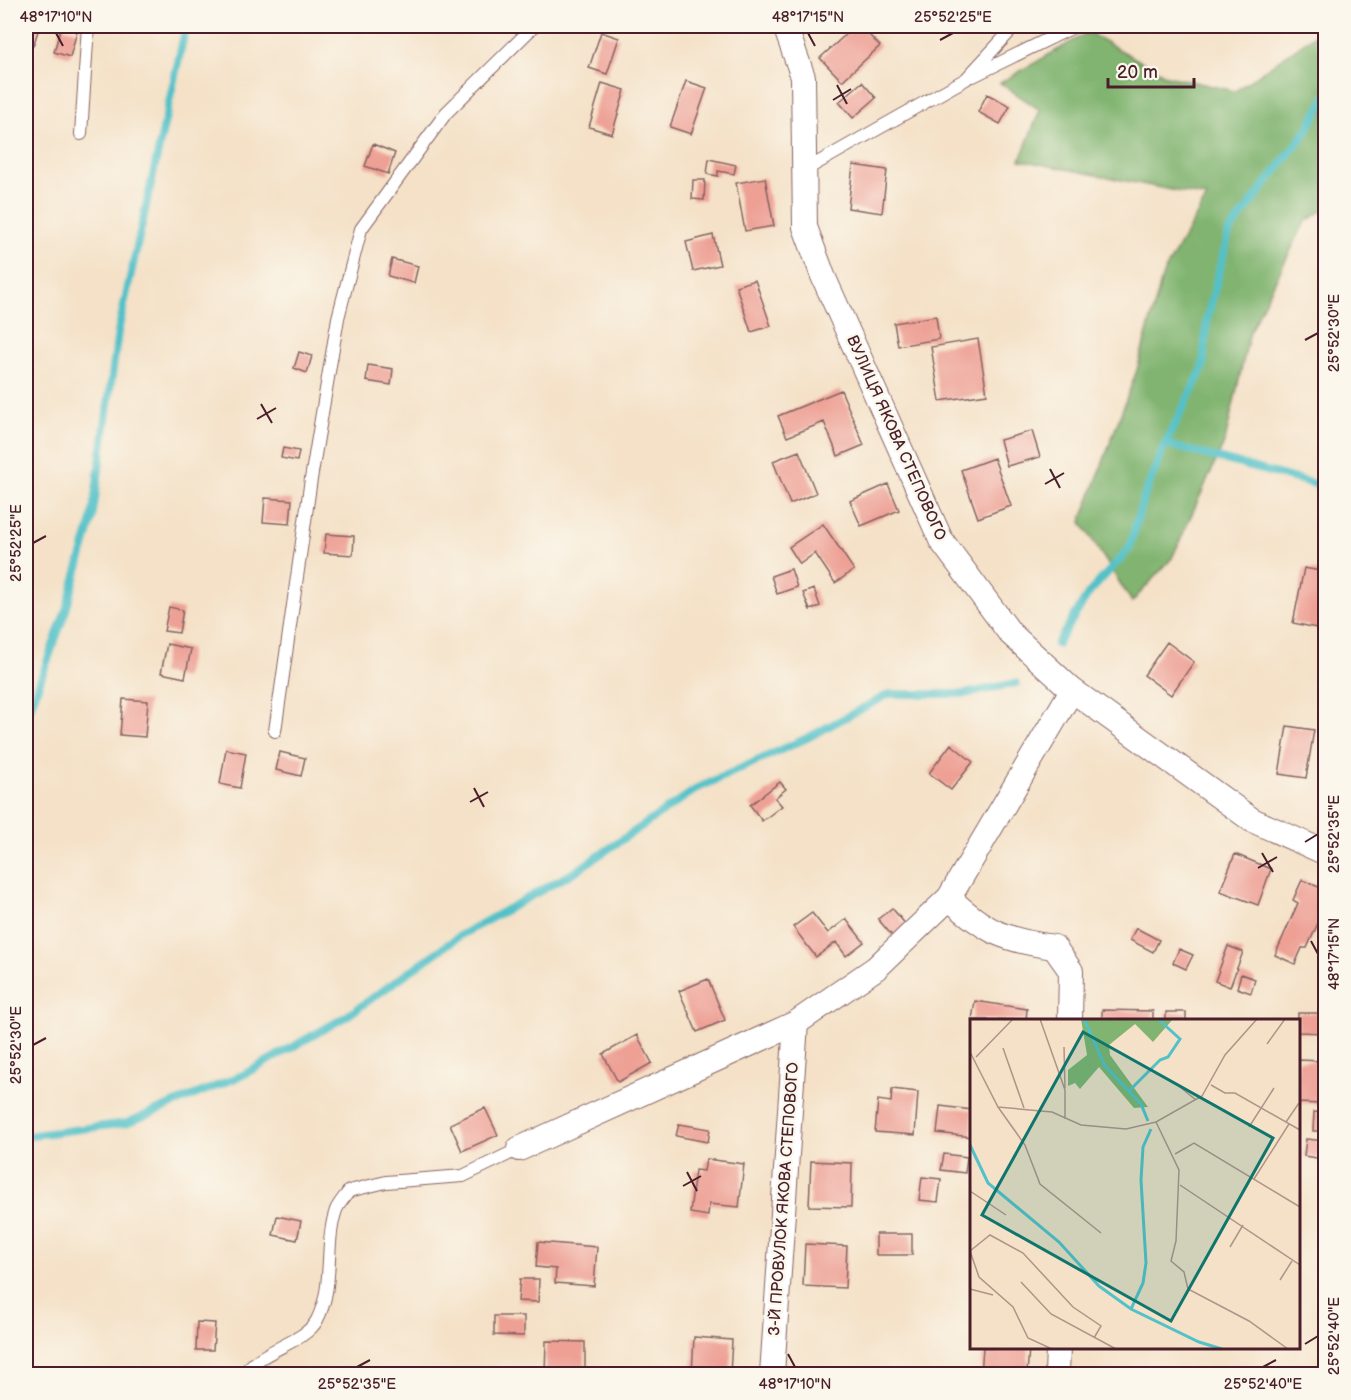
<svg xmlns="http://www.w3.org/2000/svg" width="1351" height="1400" viewBox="0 0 1351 1400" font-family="'Balsamiq Sans',sans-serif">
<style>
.forest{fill:#80b470;stroke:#656a4e;stroke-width:1.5}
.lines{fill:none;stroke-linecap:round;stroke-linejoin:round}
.stream{stroke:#53c1c8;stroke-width:8}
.building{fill:#eea095}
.lane-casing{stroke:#866362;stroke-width:14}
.street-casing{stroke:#866362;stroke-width:26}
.lane{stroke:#fff;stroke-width:12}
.street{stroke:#fff;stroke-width:24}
.ticks{fill:none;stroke:#4a1f2b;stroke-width:2}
.labels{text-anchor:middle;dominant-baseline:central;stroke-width:5;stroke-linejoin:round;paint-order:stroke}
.street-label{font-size:16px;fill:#4a1f2b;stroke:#fbf7ec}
.inset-river{fill:none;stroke:#53c1c8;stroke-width:3}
.inset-road{fill:none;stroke:#b09389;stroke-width:1.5}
.view{fill:#0f766e;fill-opacity:0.15;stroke:#0f766e;stroke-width:3}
.inset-edge{fill:none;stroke:#4a1f2b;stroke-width:3}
.neatline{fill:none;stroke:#4a1f2b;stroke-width:2}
.ticks-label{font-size:15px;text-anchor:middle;fill:#4a1f2b}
</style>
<rect width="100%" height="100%" fill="#fbf7ec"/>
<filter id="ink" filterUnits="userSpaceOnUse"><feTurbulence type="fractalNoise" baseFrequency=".0167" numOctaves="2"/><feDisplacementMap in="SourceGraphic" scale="12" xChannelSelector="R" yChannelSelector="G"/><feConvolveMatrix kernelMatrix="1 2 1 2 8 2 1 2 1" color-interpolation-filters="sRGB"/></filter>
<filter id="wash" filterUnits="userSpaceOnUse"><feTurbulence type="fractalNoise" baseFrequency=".008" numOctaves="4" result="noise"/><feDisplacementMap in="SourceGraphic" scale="24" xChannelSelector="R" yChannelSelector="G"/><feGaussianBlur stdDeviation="1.35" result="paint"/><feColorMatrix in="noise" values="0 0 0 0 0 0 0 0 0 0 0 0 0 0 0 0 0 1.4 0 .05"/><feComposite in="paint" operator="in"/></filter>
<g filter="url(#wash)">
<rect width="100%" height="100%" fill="#f4e1c7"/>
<path class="forest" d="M1325,28V209L1305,222L1250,331L1225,441L1172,558L1132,602L1081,522L1137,370L1163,274L1207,197L1020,160L1040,110L1000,83L1088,32L1167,76L1235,91Z"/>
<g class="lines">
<path class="stream" d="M1165,444L1326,487
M1057,644L1089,593L1129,549L1142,502L1165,444L1203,368L1207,319L1229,232L1305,133L1326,97
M26,719L66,610L92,520L118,332L186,26
M26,1136L127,1123L243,1075L347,1016L461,935L576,871L698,788L809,737L889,694H964L1016,683"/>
</g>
<g id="blocks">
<path class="building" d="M26,26L39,28L33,46L26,44Z
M855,26H860L880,46L842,81L820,58Z
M61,27L77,31L70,57L54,52Z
M601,32L619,38L607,74L589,68Z
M686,81L707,88L691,134L670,127Z
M862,82L876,98L853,118L839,102Z
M602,83L625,90L612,134L589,127Z
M987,94L1010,106L1000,124L978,112Z
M373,144L395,153L388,174L365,166Z
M709,159L736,165L734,174L718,171V176L707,174Z
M853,165L887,170L882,213L848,208Z
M765,178L774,226L745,231L736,183Z
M693,180H705L704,200L692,199Z
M713,235L720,265L693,271L686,242Z
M392,259L418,266L414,283L388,276Z
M755,280L771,326L751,332L736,286Z
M936,316L939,339L898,346L894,323Z
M978,339L987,394L940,401L931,347Z
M299,352L312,356L307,373L294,368Z
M368,365L393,369L391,385L366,381Z
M841,390L864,445L838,456L824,422L787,437L778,416Z
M1032,431L1040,457L1007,466L1000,440Z
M283,448L299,451L297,461L281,458Z
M799,451L816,493L790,504L773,461Z
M994,458L1011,506L978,518L961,470Z
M888,484L899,510L861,526L850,501Z
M265,498L292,500L290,524L263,522Z
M823,524L854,570L835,583L815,553L800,564L789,547Z
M326,534L354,536L353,555L324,553Z
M1304,568L1326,572V630L1293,623Z
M791,569L797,587L777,594L771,576Z
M814,589L820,606L810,610L803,593Z
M169,607L183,610L179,633L164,631Z
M1167,642L1194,662L1171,695L1144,675Z
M167,644L191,649L185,678L161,673Z
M123,699L148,701L145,737L120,735Z
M1287,726L1314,730L1306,778L1279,774Z
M951,744L973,762L951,790L929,773Z
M226,749L246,753L240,788L220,784Z
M280,752L305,758L301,776L276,770Z
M780,782L786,789L775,798L782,806L762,821L750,805Z
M1235,854L1271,869L1258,905L1220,891Z
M1302,880L1326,890V905L1307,948H1302L1295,964L1275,955L1298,903L1293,900Z
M892,908L907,926L893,937L878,919Z
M812,913L828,933L846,919L864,942L846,956L836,942L816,957L793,927Z
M1136,928L1159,940L1153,952L1130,940Z
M1228,946L1243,952L1230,987L1215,981Z
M1179,949L1193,955L1186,969L1173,963Z
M1241,974L1255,979L1251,993L1237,988Z
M708,979L725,1020L697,1032L679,991Z
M975,1001L1027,1009L1026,1020H972Z
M1102,1010L1153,1011V1020H1102Z
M1166,1012H1186V1020H1166Z
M1298,1013H1326V1033L1298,1032Z
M637,1035L652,1063L618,1082L603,1054Z
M1298,1060L1323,1061L1322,1104L1298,1103Z
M892,1089L918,1092L915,1135L875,1132L878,1100L891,1102Z
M940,1106L972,1110V1137L937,1133Z
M485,1108L498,1135L462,1151L450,1124Z
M1314,1112L1326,1113V1131H1313Z
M679,1124L710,1129L708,1142L676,1136Z
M1306,1139L1325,1141L1323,1159L1304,1156Z
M944,1154L967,1157L965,1173L941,1170Z
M706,1159L744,1164L739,1207L709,1204L708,1216L690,1213L695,1170L704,1171Z
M811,1161L852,1163L851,1207L809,1206Z
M922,1177L941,1179L938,1202L919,1200Z
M277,1216L301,1221L297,1240L273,1235Z
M876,1234H912V1255H876Z
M538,1242L597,1247L594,1286L555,1283L556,1269L536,1267Z
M805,1244L847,1246L845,1288L803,1286Z
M520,1279H539L538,1302L518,1301Z
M494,1316H524V1336L494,1335Z
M197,1322L215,1323L213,1350H196Z
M694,1337L732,1340L730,1374H692Z
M546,1341L585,1342V1374H545Z
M983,1348H1029L1027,1374H981Z"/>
</g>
</g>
<g filter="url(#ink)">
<use href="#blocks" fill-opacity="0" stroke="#866362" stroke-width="1.5"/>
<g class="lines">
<g class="lane-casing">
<path id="lane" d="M973,76L1075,26
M81,134L88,26
M805,170L966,79L1015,26
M275,731L311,479L338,318L361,229L446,113L534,26
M1322,852L1326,830
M244,1374C261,1349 305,1343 317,1320C335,1285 324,1245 336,1210C339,1203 345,1197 349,1191L386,1182L463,1176L519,1149"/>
</g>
<g class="street-casing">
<path id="street" d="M785,26L803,77L805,227L823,276L941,540L1010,633L1072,690L1252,820L1326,853
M949,898C986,932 1004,940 1054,947L1071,971L1070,1020
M519,1149L796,1023L876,968L949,898L1072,690
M772,1374L796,1023
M1057,1374L1058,1348"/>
</g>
<use href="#lane" class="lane"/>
<use href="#street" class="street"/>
</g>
</g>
<path class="ticks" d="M56,33L63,46M808,33L815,46M940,40L953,33M837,85L847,104M833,100L851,89M1305,340L1318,333M261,404L272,423M257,419L276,408M1050,469L1060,488M1045,484L1064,473M33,543L46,536M474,788L484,807M470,802L488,792M1305,842L1318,834M1262,853L1273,872M1258,868L1277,857M1311,941L1318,954M33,1045L46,1038M687,1172L697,1191M683,1186L701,1176M1305,1344L1318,1336M788,1354L795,1367M357,1367L370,1360M1263,1367L1276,1360"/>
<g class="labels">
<g class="street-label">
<text transform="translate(896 438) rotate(66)">ВУЛИЦЯ ЯКОВА СТЕПОВОГО</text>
<text transform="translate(784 1199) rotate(-86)">3-Й ПРОВУЛОК ЯКОВА СТЕПОВОГО</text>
</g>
</g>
<g transform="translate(970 1019)">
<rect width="330" height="330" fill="#f4e1c7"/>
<path d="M111,0H203L183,23L165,5L139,26L140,36L178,88L164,89L129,48L110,70L105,64L98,67V51L117,36Z" fill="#80b470"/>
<path class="inset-river" d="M114,0L135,47L171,85L178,102M160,71L190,41L198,38L210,20L188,0M0,126L18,164L89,223L129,267L161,290L229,323L252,330M161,290L173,264L176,244L171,161L173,128L181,110"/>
<path class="inset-road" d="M70,0L95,71V100M297,25L315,0M94,28L95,69M33,29L54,89M0,33L28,88L55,126L70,165L131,214M6,38L43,0M205,64L226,81M241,66L255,74H265L330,111M28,88L82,93L111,106L156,110L186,103L232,77L255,36L287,0M186,103L209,151L206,222L201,242L214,253L218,270L279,302L318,330M316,103L329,84M279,108L304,69M205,135L224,124L330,188M284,160L319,105M210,166L330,246M0,172L36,196M260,228L273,206M0,232L20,216L53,234L103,288L131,307L124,319M0,232L9,258L43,288L58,319L82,330M310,261L322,242M51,263L81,295L146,330M0,270L23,276"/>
<path class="view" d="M113,13L303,119L201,302L12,196Z"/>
<rect width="330" height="330" class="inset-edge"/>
</g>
<rect width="1351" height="1400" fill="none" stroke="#fbf7ec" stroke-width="66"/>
<path d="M1108 78v9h86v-9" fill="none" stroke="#4a1f2b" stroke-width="3"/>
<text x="1117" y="78" font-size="18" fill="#4a1f2b" stroke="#fbf7ec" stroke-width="4.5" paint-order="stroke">20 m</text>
<rect x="33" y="33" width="1285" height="1334" class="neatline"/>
<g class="ticks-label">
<text x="56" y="22">48°17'10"N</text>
<text x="808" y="22">48°17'15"N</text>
<text x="953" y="22">25°52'25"E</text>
<text transform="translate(1334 333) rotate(-90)" y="5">25°52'30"E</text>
<text transform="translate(16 543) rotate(-90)" y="5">25°52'25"E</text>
<text transform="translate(1334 834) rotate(-90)" y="5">25°52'35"E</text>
<text transform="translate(1334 954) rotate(-90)" y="5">48°17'15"N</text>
<text transform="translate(16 1045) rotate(-90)" y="5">25°52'30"E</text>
<text transform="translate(1334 1336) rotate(-90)" y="5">25°52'40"E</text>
<text x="357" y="1389">25°52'35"E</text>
<text x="795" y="1389">48°17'10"N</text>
<text x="1263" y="1389">25°52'40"E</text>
</g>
</svg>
